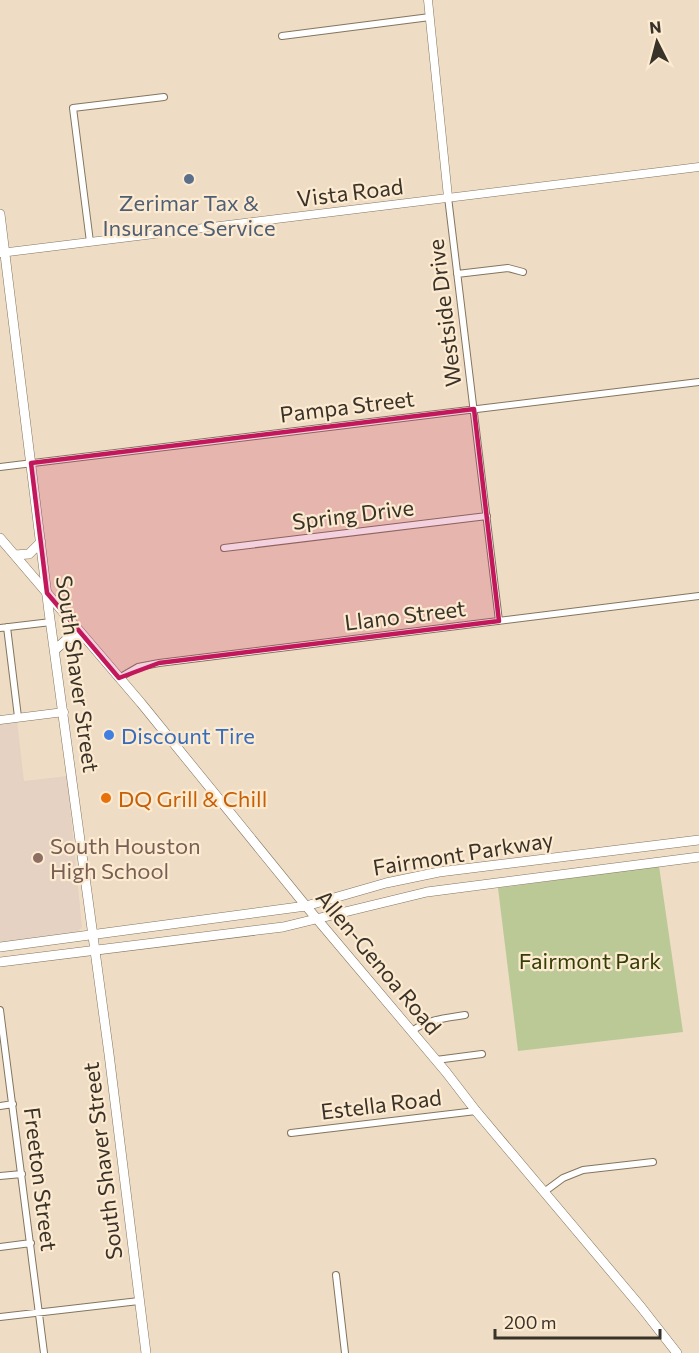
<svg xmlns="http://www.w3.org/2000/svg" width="699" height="1353" viewBox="0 0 699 1353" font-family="Commissioner,sans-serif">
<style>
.education{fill:#e5d2c2}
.green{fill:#bbc996}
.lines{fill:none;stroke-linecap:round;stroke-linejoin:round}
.minor-casing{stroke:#84755f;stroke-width:8}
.tertiary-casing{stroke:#84755f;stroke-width:9}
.secondary-casing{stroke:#84755f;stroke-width:10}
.primary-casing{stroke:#84755f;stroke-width:10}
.minor{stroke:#fff;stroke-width:6}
.tertiary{stroke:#fff;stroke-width:8}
.secondary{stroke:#fff;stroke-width:9}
.primary{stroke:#fff;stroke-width:9}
.marked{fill:#c2185b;fill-opacity:0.2;stroke:#c2185b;stroke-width:4.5;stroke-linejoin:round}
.service-dot{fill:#5c6f8a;stroke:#fcead1;stroke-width:2}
.shop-dot{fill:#3f7fe0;stroke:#fcead1;stroke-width:2}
.food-dot{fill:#e8710a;stroke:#fcead1;stroke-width:2}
.education-dot{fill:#8d6e63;stroke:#fcead1;stroke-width:2}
.labels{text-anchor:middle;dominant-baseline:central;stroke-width:4.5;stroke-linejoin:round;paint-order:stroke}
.street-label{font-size:22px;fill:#393228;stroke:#fcead1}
.service-label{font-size:22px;fill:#4e5e75;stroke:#fcead1}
.shop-label{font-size:22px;fill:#366cbe;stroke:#fcead1;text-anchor:start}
.food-label{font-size:22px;fill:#c56008;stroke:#fcead1;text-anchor:start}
.education-label{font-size:22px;fill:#785e54;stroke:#fcead1;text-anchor:start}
.park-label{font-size:22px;fill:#333e05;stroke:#fcead1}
</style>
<rect width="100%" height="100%" fill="#eeddc4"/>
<path class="education" d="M17,720L24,781L67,776L82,927L76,933L0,944V722Z"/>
<path class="green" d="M659,866L683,1032L518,1051L498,888Z"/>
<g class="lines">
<g class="minor-casing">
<path id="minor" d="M282,36L430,17
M448,197L499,621
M90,242L73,108L164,97
M457,274L508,268L523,272
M0,467L699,382
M224,548L487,516
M7,627L18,717
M0,628L51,622
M119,678L138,667L159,663L699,596
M0,1010L44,1353
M412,1031C428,1019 446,1018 465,1015
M436,1060L482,1054
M0,1106L13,1104
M291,1133L476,1111
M0,1176L22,1174
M544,1192L563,1178L583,1170L653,1162
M0,1247L31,1243
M336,1275L345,1353
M0,1317L139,1301"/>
</g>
<g class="tertiary-casing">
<path id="tertiary" d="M428,0L448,197
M0,253L699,167
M0,720L64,712"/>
</g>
<g class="secondary-casing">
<path id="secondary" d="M0,538L141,703L306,906L446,1072L476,1111L641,1307L677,1353
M0,947L306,906L386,883L439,872L699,840
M0,962L283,927L427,892L699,857"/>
</g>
<g class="primary-casing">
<path id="primary" d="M0,214L49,612L109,1054L146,1353
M15,555L29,554L41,542
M55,650L67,639L85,638"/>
</g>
<use href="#minor" class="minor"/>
<use href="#tertiary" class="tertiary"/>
<use href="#secondary" class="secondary"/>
<use href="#primary" class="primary"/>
</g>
<path class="marked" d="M474,409L499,621L159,663L119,678L47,593L31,463Z"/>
<circle class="service-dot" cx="189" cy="179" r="6"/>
<circle class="shop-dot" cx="109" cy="735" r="6"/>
<circle class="food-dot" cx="106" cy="798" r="6"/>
<circle class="education-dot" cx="38" cy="858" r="6"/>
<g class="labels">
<g class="street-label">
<text transform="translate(350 192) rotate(-7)">Vista Road</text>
<text transform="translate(444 313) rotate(-97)">Westside Drive</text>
<text transform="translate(347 406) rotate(-7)">Pampa Street</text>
<text transform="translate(353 514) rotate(-7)">Spring Drive</text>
<text transform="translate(405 615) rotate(-7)">Llano Street</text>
<text transform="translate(78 674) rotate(82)">South Shaver Street</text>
<text transform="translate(463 853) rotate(-9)">Fairmont Parkway</text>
<text transform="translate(379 962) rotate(50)">Allen-Genoa Road</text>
<text transform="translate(381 1104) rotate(-7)">Estella Road</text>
<text transform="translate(102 1161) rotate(-97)">South Shaver Street</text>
<text transform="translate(41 1179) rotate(83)">Freeton Street</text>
</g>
<g class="service-label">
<text x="189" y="202">Zerimar Tax &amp;<tspan x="189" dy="25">Insurance Service</tspan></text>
</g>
<g class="shop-label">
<text x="121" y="735">Discount Tire</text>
</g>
<g class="food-label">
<text x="118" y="798">DQ Grill &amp; Chill</text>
</g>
<g class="education-label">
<text x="50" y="845">South Houston<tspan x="50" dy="25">High School</tspan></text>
</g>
<g class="park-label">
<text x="590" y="960">Fairmont Park</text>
</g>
</g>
<g transform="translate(657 42) rotate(354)" stroke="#fcead1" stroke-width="4.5" paint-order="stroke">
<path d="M0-4.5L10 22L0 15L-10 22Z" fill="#393228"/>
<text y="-9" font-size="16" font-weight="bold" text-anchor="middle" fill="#393228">N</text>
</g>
<path d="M495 1329v9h165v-9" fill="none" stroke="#393228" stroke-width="3"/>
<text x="504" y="1329" font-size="18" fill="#393228" stroke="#fcead1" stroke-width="4.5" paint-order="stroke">200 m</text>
</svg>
